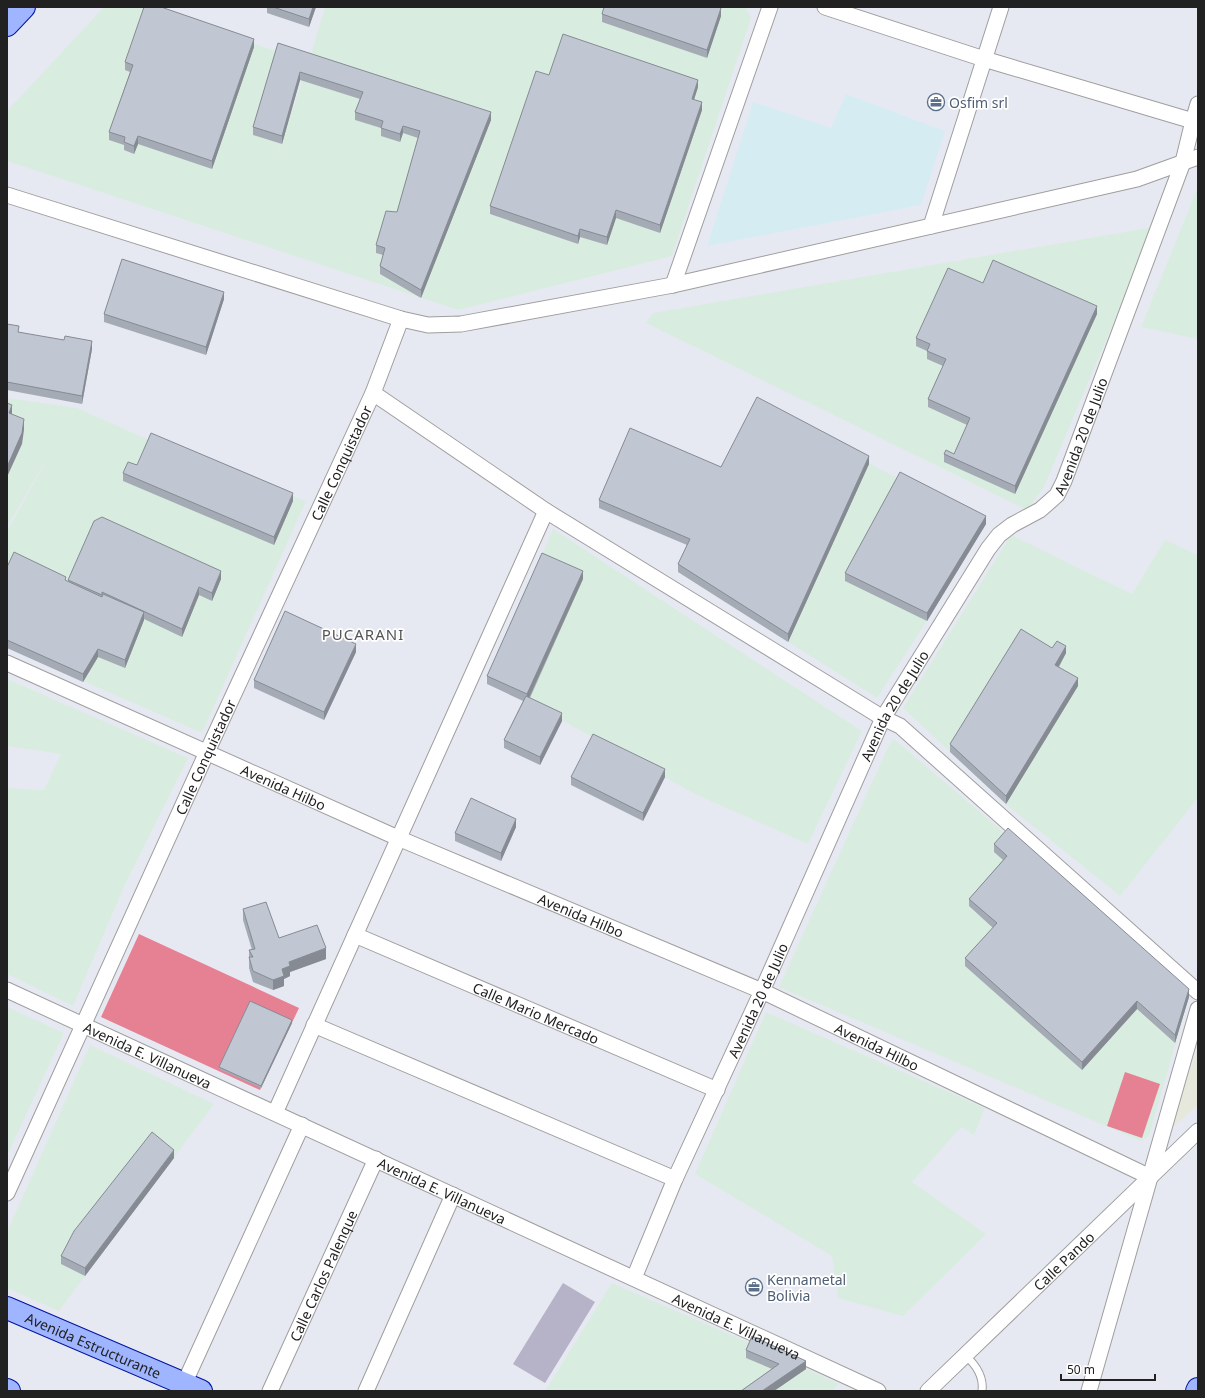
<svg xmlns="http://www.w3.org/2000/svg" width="1205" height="1398" viewBox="0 0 1205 1398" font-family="'Noto Sans',sans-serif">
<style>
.commercial{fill:#d6ecf3}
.industrial{fill:#d9ece0}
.construction{fill:#b6b2c8}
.pitch{fill:#e68193}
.plaza{fill:#e6e8db}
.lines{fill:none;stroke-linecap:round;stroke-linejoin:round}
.service-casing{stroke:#9e9e9e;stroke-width:9}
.minor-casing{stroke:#9e9e9e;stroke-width:17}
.primary-casing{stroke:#00149f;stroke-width:24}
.service{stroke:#fff;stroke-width:7}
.minor{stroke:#fff;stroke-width:15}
.primary{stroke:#a0b5ff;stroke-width:22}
.wall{fill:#a5abb5}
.shaded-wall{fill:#868b93}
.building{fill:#c0c7d2;stroke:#868b93}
.labels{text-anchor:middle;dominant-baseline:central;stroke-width:3.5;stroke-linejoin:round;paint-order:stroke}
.service-label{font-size:14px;fill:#4e5e75;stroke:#fff;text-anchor:start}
.street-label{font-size:14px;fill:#212121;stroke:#fff}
.neighbourhood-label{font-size:15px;letter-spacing:1px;fill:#545454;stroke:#fff}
</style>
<rect width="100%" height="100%" fill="#e7e9f2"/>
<path class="commercial" d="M846,94L945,131L921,205L707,246L753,102L831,128Z"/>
<path class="industrial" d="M104,7H142L307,61L268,181L310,58L325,7H744L746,8L751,18L672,256L458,310L7,161V111Z
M1198,187V339L1141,327Z
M1154,227L1044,487L1027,510L646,323L653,313Z
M7,398L77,408L151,441L306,501L202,733L7,648V531L56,444L7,527Z
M757,405L986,524L927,621L877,698L678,572Z
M553,529L862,731L808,844L697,795L489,680Z
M1011,535L1132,594L1165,540L1198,555V798L1120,896L1009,807L903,708Z
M7,679L188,758L124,887L73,1006L7,974V788L44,790L61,754L7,746Z
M894,739L1008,836L1189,997L1149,1136L1141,1141L779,987L889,745Z
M7,1007L64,1033L7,1156Z
M766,1012L985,1108L974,1135L961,1127L912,1182L986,1234L903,1316L838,1298L832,1256L695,1174Z
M90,1045L214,1104L59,1311L7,1288V1232Z
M612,1283L752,1344L839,1384L831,1391H545Z"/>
<path class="construction" d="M563,1283L595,1302L545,1383L513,1364Z"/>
<path class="pitch" d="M139,934L299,1008L260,1090L101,1017Z
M1125,1072L1160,1084L1142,1138L1107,1126Z"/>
<path class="plaza" d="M1198,1048V1104L1168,1132Z"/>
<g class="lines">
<g class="service-casing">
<path id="service" d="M965,1355C976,1365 984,1376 982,1391"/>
</g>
<g class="minor-casing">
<g id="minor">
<path d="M825,7L984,59L1193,121L1198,124"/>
<path d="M7,195L401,319L428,325L461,324L673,285L1137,179L1198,157"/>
<path d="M931,226L1001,7"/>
<path d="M673,285L770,7"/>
<path d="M373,393L546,511L883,718L900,726L1198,992"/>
<path id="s1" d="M7,663L398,838L762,991L1150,1177"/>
<path id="s2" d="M355,935L717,1090"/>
<path id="s3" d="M7,990L878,1391"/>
<path d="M314,1025L675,1179"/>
<path d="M275,1113L546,511"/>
<path id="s4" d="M7,1193L207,752L373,393L401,319"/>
<path id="s5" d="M634,1278L675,1179L762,991L883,718L988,549L999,535L1012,525L1040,510L1057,495L1064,481L1183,162L1193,121L1198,104"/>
<path d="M184,1384L302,1125"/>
<path id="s6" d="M270,1391L376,1159"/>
<path d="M366,1391L453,1195"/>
<path id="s7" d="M928,1391L1198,1131"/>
<path d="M1089,1391L1198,1009"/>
</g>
</g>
<g class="primary-casing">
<g id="primary">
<path d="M7,25L24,7"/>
<path id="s8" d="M7,1308L201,1391"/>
<path d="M7,1390L9,1391"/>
<path d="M1197,1391L1198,1389"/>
</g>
</g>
<use href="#service" class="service"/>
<use href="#minor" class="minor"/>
<use href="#primary" class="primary"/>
</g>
<path class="wall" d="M267,7H316L309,27L267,13Z
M602,14L721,16L707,58L602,22Z
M278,43L491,120L421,298L380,274V266L383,255L376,253V245L397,212L418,138L403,133L400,142L381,136V128L355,120V112L360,99L300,80L282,144L253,135V127Z
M254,47L212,169L138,144L134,154L124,150V145L109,140V132L130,72L125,70V62Z
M698,87L694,99L702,110L660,233L616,218L607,245L580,237L578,244L490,214V206Z
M983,283L1097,314L1015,494L944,462V454H954L967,425L928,407V399L943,366L927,359V351L916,346V338Z
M224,299L206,355L104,322V314Z
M7,324L19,332L92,349L82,404L7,390Z
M869,464L788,642L678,572V564L687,545L599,508V500L721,467Z
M137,465L293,501L274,545L123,481V473Z
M986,524L927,621L845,581V573Z
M7,567L68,582V580L221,579L212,601L199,595L182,637L144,619V620L125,668L98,657L83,682L7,648Z
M583,579L530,698L562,721L540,765L504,748V740L523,701L487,684V676Z
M1052,648L1066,653L1059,667L1078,686L1006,804L950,752V744Z
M356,652L324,720L254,688V680Z
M571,777H665L643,821L571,785Z
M516,827L501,861L455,841V833Z
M994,844L1189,997L1175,1043L1137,1009L1082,1070L965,966V958L993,928L969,906V899L1003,860L994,852Z
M243,909L279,938L326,959L290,972V976L284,979V986L273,990L253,982L249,968V950H252L243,920Z
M292,1023L261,1088L219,1069V1067Z
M174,1158L85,1276L61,1264V1256Z
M746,1350L806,1369L774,1391H741L772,1369L746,1358Z"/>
<path class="shaded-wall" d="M313,7H316L309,27V19Z
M721,8V16L707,58V50Z
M254,39V47L212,169V161Z
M300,72V80L282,144V136Z
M698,80V87L692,106V99Z
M702,102V110L660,233V225Z
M491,112V120L421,298V290Z
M403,126V133L400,142V134Z
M138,136V144L134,154V146Z
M616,210V218L607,245V237Z
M580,229V237L578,244V236Z
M224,292V299L206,355V347Z
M1097,306V314L1015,494V486Z
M92,341V349L82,404V396Z
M12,405V416L9,413Z
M24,419V430L22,444L7,477V467Z
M869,456V464L788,642V634Z
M293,493V501L274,545V537Z
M986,516V524L927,621V613Z
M221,571V579L212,601V593Z
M583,571V579L527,702V694Z
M199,587V595L182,637V629Z
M144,612V620L125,668V660Z
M356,644V652L324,720V712Z
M1066,646V653L1055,673V665Z
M98,649V657L83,682V674Z
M1078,678V686L1006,804V796Z
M562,713V721L540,765V757Z
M665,769V777L643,821V813Z
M516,819V827L501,861V853Z
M326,948V959L290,972V976L284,979V986L273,990V980L289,962Z
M1189,989V997L1175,1043V1035Z
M1137,1001V1009L1082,1070V1062Z
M292,1020V1023L261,1088V1086Z
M174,1150V1158L85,1276V1268Z
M806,1361V1369L774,1391H762Z"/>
<path class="building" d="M144,7H161L254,39L212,161L138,136L134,146L124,142L125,137L109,132L133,65L125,62Z
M273,7H313L309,19Z
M604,7H718L721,8L707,50L602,14Z
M563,34L698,80L692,99L702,102L660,225L616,210L607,237L580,229L578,236L490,206L536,71L549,75Z
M278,43L491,112L421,290L380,266L385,248L376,245L386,211L397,212L420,131L403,126L400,134L381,128L383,121L355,112L363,92L300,72L282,136L253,127Z
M122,259L224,292L206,347L104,314Z
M993,260L1097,306L1015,486L944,454L946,450L954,454L970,418L928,399L946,359L927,351L930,344L916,338L948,268L983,283Z
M7,324L19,326L18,332L64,340L65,336L92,341L82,396L7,382Z
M757,397L869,456L788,634L678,564L690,539L599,500L630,428L721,467Z
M7,403L12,405L9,413L24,419L22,433L7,467Z
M151,433L293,493L274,537L123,473L128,462L137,465Z
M900,472L986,516L927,613L845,573Z
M102,517L221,571L212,593L199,587L182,629L102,592V595L68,580L94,521Z
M14,552L66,577L65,580L102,597L103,594L144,612L125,660L98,649L83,674L7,640V567Z
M542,553L583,571L527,694L487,676Z
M285,611L356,644L324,712L254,680Z
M1021,629L1052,648L1057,641L1066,646L1055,665L1078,678L1006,796L950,744Z
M526,696L562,713L540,757L504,740Z
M593,734L665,769L643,813L571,777Z
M471,798L516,819L501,853L455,833Z
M1008,828L1189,989L1175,1035L1137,1001L1082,1062L965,958L997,923L969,899L1007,856L994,844Z
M266,902L279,938L317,925L326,948L289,962L290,966L282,969L284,976L273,980L253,971L249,957H253L249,950L255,949L243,909Z
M250,1001L292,1020L261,1086L219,1067Z
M152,1132L174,1150L85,1268L61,1256L74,1231Z
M752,1336L806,1361L762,1391H741L779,1364L746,1350Z"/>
<defs>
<g id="office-ring" transform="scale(0.9)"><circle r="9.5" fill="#fff" stroke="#5c6f8a" stroke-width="1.5"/><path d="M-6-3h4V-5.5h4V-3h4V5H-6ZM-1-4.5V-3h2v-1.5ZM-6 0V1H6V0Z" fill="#5c6f8a"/></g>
</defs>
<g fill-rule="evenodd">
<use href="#office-ring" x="936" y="102"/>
<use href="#office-ring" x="754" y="1287"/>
</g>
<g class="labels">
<g class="service-label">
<text x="949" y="102">Osfim srl</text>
<text x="767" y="1279">Kennametal<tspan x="767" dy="16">Bolivia</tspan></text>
</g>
<g class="street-label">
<text stroke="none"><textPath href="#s5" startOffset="964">Avenida 20 de Julio</textPath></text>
<text stroke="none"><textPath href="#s4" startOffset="803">Calle Conquistador</textPath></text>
<text stroke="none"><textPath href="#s5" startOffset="629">Avenida 20 de Julio</textPath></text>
<text stroke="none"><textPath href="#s4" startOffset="479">Calle Conquistador</textPath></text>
<text stroke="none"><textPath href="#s1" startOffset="303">Avenida Hilbo</textPath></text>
<text stroke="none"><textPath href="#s1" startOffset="627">Avenida Hilbo</textPath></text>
<text stroke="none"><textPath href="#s5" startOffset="304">Avenida 20 de Julio</textPath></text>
<text stroke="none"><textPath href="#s2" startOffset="197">Calle Mario Mercado</textPath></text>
<text stroke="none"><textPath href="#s1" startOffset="951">Avenida Hilbo</textPath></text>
<text stroke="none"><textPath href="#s3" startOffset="155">Avenida E. Villanueva</textPath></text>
<text stroke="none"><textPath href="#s3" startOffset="479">Avenida E. Villanueva</textPath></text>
<text stroke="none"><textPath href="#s7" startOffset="188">Calle Pando</textPath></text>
<text stroke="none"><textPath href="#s6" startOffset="127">Calle Carlos Palenque</textPath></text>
<text stroke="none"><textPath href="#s3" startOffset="803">Avenida E. Villanueva</textPath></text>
<text stroke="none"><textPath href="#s8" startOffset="94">Avenida Estructurante</textPath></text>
</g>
<g class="neighbourhood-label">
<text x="363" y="634">PUCARANI</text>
</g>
</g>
<rect width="1205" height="1398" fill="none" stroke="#212121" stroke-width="16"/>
<path d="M1061 1374v6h94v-6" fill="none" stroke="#212121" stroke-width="2"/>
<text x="1067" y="1374" font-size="12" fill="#212121" stroke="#ffffff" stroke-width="3" paint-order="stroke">50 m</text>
</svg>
